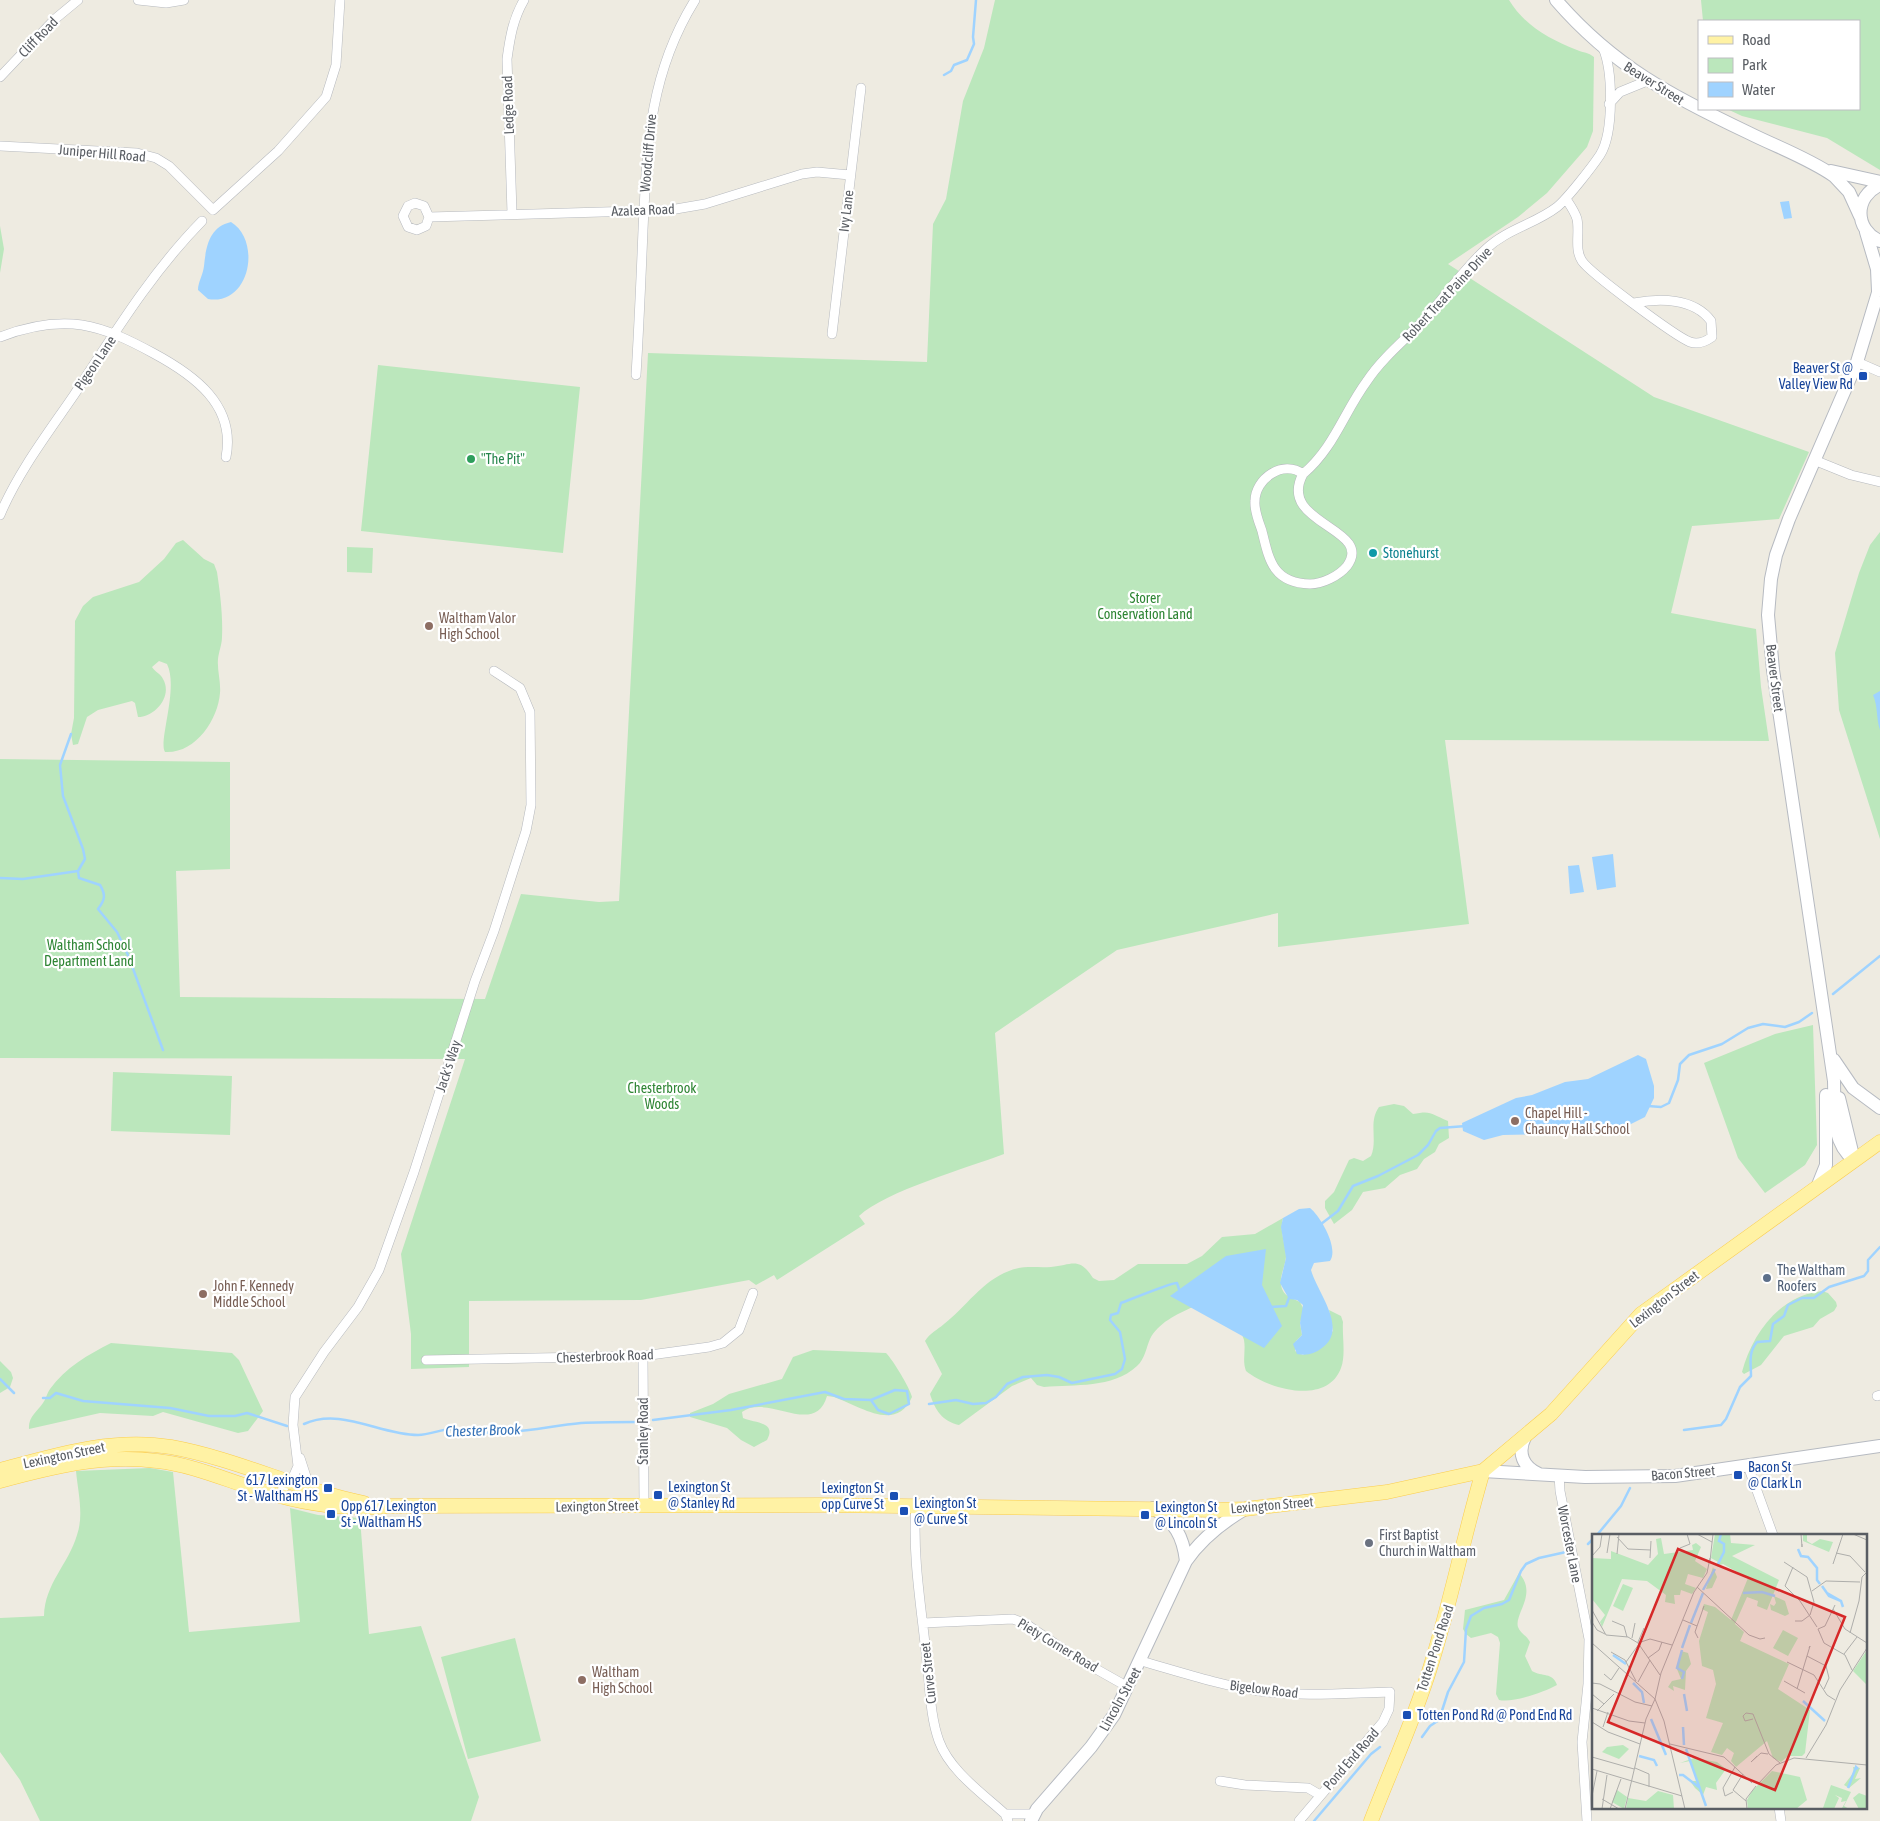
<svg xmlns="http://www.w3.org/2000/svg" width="1880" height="1821" viewBox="0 0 1880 1821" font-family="'Asap Condensed',sans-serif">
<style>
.green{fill:#bbe7bc}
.water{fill:#9fd3ff}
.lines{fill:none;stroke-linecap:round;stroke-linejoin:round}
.stream{stroke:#9fd3ff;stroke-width:2.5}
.street-casing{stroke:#b6b9be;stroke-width:10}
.secondary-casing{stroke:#b6bac1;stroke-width:14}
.primary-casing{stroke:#fbcd4d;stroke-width:15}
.street{stroke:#fff;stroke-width:9}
.secondary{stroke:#fff;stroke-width:12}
.primary{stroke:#fff2a4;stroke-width:14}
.transit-dot{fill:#1a4fb4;stroke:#fff;stroke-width:2}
.leisure-dot{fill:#2e9e5b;stroke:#fff;stroke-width:2}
.culture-dot{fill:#0f9aa8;stroke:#fff;stroke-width:2}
.education-dot{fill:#8d6e63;stroke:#fff;stroke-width:2}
.service-dot{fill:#5c6f8a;stroke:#fff;stroke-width:2}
.worship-dot{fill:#6b7280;stroke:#fff;stroke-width:2}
.labels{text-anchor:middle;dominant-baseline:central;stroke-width:4.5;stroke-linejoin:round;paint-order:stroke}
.street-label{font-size:14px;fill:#595d63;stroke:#fff}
.transit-label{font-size:14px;fill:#164399;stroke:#fff;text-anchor:start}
.leisure-label{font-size:14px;fill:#27864d;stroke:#fff;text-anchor:start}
.culture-label{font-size:14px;fill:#0d838f;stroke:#fff;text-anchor:start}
.park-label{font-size:14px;fill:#2e8534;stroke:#fff}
.education-label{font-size:14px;fill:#785e54;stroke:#fff;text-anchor:start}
.service-label{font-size:14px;fill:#4e5e75;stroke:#fff;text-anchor:start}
.worship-label{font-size:14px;fill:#5b616d;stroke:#fff;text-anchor:start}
.water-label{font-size:15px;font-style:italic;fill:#3673b8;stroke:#fff}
.inset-river{fill:none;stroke:#9fd3ff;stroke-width:2.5}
.inset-road{fill:none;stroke:#aeaeab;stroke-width:1}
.view{fill:#d62828;fill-opacity:0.15;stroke:#d62828;stroke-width:2.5}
.inset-edge{fill:none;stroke:#595d63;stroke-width:2.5}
</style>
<rect width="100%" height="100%" fill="#eeebe1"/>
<path class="green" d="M995,0H1509C1525,26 1549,39 1577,50C1584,53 1588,52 1594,57L1593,131L1587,147L1547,193L1518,217L1448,264L1654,397L1809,452L1779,519L1692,526L1671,613L1756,629L1761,687L1769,741L1445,740L1469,924L1278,947V913L1117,950L995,1033L1004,1154C967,1168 886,1191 859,1216L865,1224L777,1280L774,1275L756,1285L749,1280L641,1300L469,1301V1367L411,1369V1334L401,1254L465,1059L0,1058V759L230,762V869L176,871L180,997L485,999L521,894L599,902L619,901L648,353L927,362L933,224L946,199L963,101L984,48Z
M1701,0H1880V170L1827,138L1742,116L1727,109H1859V21H1703Z
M0,226L4,249L0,273Z
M378,365L580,387L563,553L361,531Z
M1880,532V839L1839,710L1835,653L1859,573L1870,545Z
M183,540L204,559L214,564L217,572C220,592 223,616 222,637C222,644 219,651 218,659C217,670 221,682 220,693C218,720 195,754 165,752C158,742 179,688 167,664L159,661L152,667C155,672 161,674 163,679C173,696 155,717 138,717L135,703L132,701L98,710L87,717L78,744L73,745L71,734L74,718L75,621L83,606L93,597L139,582L164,559L176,543Z
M347,547L373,548L372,573L347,572Z
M1813,1025L1817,1145L1805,1165L1765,1193L1738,1158L1704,1063L1775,1034Z
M113,1072L232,1076L230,1135L111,1131Z
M1394,1104L1404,1106L1413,1114C1432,1110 1431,1114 1448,1121L1449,1138L1439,1144L1435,1152L1424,1159L1417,1169L1400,1175L1385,1188L1363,1192L1352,1210L1334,1224L1325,1208V1201L1334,1192L1349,1160L1354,1158L1363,1161L1371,1156C1378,1140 1368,1122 1379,1107Z
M1283,1218C1279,1231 1286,1244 1286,1257C1285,1268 1278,1278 1282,1289C1286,1298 1293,1298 1300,1302L1304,1310L1300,1323L1302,1335L1296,1341L1295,1351L1303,1355L1333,1331L1329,1310L1341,1316L1343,1322C1342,1336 1346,1355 1341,1368C1327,1406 1268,1389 1246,1371C1242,1360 1246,1351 1244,1340C1240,1322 1208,1314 1193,1307C1177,1314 1158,1323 1150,1339C1146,1348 1145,1359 1137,1366C1112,1389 1075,1384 1044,1387L1037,1385L1031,1378L1012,1386L959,1425C942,1421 935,1410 930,1394L942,1374L925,1341C930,1333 937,1330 944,1324C966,1307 982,1281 1009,1271C1023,1265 1036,1268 1051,1267C1072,1265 1079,1256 1093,1278L1099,1281L1114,1280L1138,1264H1187L1202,1256L1222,1237L1255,1234Z
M1822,1291L1828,1293L1836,1302L1837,1306L1834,1311L1820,1319L1813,1327L1784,1336L1761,1365L1744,1374L1742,1372C1752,1334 1780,1295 1822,1291Z
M111,1343L232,1353L239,1360L263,1411L248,1431L238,1433L163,1412L153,1416L100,1413L29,1429C28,1417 37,1412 43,1403C46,1399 47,1393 50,1389C65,1368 89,1354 111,1343Z
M813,1350L886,1353C893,1360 910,1388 912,1397C896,1433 860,1406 834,1397L827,1396C815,1438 768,1393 742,1412L743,1418C755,1423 777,1422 767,1440L754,1447L741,1440L727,1428L690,1417V1413L713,1404L729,1394L782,1379L793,1357Z
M0,1361L11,1372L13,1378L10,1387L0,1393Z
M150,1468L173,1472L189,1632L300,1622L290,1508L318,1515L360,1518L369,1634L421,1626L479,1797L471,1821H40L20,1780L0,1752V1618L44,1616C45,1583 68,1565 77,1535C84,1515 78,1492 76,1471Z
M1519,1573C1538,1594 1514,1614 1518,1627C1520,1633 1527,1636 1530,1642L1525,1656L1532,1671C1542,1677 1553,1672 1557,1685C1544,1692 1514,1703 1499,1700L1496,1694L1500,1643L1498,1637L1491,1633L1471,1638L1466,1634L1463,1629L1465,1610L1504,1600Z
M515,1638L541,1741L468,1759L441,1657Z"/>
<path class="water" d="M1789,201L1792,218L1784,219L1780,202Z
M231,222C262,241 250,306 208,299L198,290C198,282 203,275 204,266C206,247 209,227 231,222Z
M1880,691V730C1876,718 1878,706 1873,695Z
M1613,854L1616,887L1597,890L1592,857Z
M1579,865L1584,892L1570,894L1568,866Z
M1638,1055L1646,1059L1654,1086V1098L1645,1117L1629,1125L1593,1134L1575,1129L1547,1134L1503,1135L1484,1140L1463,1131L1462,1123L1516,1098L1532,1095L1565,1082L1588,1079Z
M1310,1208C1321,1217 1339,1248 1330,1261L1314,1263L1311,1270C1317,1292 1349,1329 1322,1348C1314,1354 1307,1356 1297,1354L1293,1344L1302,1335L1300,1323L1303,1305L1297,1300L1289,1299L1280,1283L1286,1258L1281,1227L1283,1218L1299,1209Z
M1266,1249L1262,1285L1282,1326L1264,1348L1170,1296L1226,1256Z"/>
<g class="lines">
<path class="stream" d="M944,75L951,71L954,65L967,60L974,44L973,37L976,0
M71,734L60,765L63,796L83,849L85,859L78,871L79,878L100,885C106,895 105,900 98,909L117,932L128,955L163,1050
M0,878L23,879L78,871
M1833,994L1880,956
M1648,1106L1661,1107L1669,1103L1678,1080L1680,1064L1689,1055L1722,1044L1748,1028L1763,1024L1785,1027L1799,1022L1812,1013
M1321,1224L1338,1211L1353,1186L1378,1176L1418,1155L1428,1145L1436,1131L1440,1128L1466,1126
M1271,1307L1286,1306L1290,1295
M0,1379L14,1393
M43,1398H50L56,1393L83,1401L170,1408L209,1416H235L247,1413L287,1426
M929,1404L956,1400L973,1404L986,1403L996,1397L1007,1384L1023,1377L1047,1375L1059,1377L1072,1383L1115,1374L1122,1369L1125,1359L1120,1332L1110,1320L1111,1315L1118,1313L1121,1303C1129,1300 1173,1282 1177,1283L1180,1292
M653,1420L731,1410L825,1392L844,1399L871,1400L895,1390L907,1391L909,1404L889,1414L878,1410L871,1400
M304,1424C341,1407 380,1435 418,1435C430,1435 441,1429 452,1429C465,1429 478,1433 490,1433C521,1433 551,1426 581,1423C599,1422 617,1422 635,1422
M1684,1430L1721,1425L1726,1419L1740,1387L1751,1376C1751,1363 1748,1353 1757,1342L1770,1341L1773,1324L1784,1316L1788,1305L1802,1298H1814L1829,1287L1864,1276L1868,1271V1260L1880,1247
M1597,1535L1621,1506L1630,1488
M1588,1544L1594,1538
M1422,1737L1430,1726L1439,1720L1448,1692L1464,1662L1466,1629L1471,1616L1484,1608L1502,1604L1509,1600L1521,1571L1526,1564L1539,1558L1566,1552
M1314,1821L1371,1754L1380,1747"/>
<g class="street-casing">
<path id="street" d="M138,0L166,3L184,0
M0,77L55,19L78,0
M1609,104L1620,92L1647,81
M0,146L137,153L156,158L169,166L213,210L278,151L326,97L336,65L340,0
M1566,199C1570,205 1575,212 1577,219C1580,232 1574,249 1582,261C1590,273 1675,336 1690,342C1698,345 1705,342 1712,337L1711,321C1694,298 1660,298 1634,303
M512,213L507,59C510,37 513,19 524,0
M429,217L426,226L417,230L408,227L403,216L408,206L415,203L424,206L429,217L670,210L705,204L802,174L817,172L850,175
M832,334L861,88
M0,337C26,327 54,321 82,325C107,329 131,341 153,353C194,375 236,405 226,457
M1857,362L1880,372
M636,375C639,327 641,279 643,230C647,146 649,74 695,0
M1814,460L1851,475L1880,482
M1303,474C1276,524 1375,528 1347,566C1339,576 1322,584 1310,584C1273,583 1269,560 1262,531C1259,522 1254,511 1255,501C1255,479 1283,459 1303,474C1334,448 1344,412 1367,381C1383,357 1406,339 1426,318C1446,295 1463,270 1486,249C1507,229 1535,224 1557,207C1567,199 1592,167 1600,155C1614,133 1613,71 1603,48
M0,515C18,472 48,433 74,395C114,334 151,273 202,221
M643,1356L644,1505
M426,1360L643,1356L709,1347L723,1343L739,1330L753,1293
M1877,1396L1880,1395
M300,1458L310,1489
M1748,1466L1773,1535
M1559,1475L1560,1491L1589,1639L1588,1684L1582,1742L1587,1821
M278,1495L294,1475L298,1466L293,1425L295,1397L324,1352L358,1307L379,1270L414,1172L475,981L494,931L526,831L531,805L530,712L520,688L494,671
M916,1506C912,1557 922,1611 927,1662C930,1687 930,1716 939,1741C950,1771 982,1793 1005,1814L1008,1821
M923,1623L1013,1619L1026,1624L1073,1656L1128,1687
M1141,1661C1180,1672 1219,1685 1259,1691C1302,1697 1347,1693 1390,1692L1389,1709L1383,1722L1299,1821
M1220,1781L1245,1785L1308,1788L1320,1795
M1779,1807L1781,1821
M1005,1814H1035"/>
</g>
<g class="secondary-casing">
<path id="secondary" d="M1556,0C1613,66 1671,96 1749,133C1777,147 1808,158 1834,176L1849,192L1860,216
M1831,171L1880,182
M1880,185C1854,196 1854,230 1880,241
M1866,232L1877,269L1878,291
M1834,1060L1853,1088L1880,1108
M1839,1098L1854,1160
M1854,1160C1830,1141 1835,1109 1834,1081L1773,670L1768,615L1771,579L1776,555L1789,519L1857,362L1880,286
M1818,1185L1826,1165V1095
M1525,1437C1517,1453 1523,1467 1539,1474
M1483,1471L1585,1477L1675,1476L1880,1446
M1153,1508C1175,1522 1183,1536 1186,1561
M1031,1821L1037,1809L1091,1747L1114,1715L1186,1561C1202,1538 1221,1523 1245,1509"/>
</g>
<g class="primary-casing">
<path id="primary" d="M0,1470C56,1455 113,1437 171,1447C237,1459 299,1490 364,1503
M0,1481C52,1467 102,1454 157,1461C195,1465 230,1482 266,1492C308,1505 347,1510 390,1506L822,1505L1217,1510L1245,1509L1387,1492L1483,1471L1551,1414L1641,1314L1880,1142
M1371,1821C1391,1769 1415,1718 1431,1665C1451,1601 1464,1535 1483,1471"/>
</g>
<use href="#street" class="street"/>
<use href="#secondary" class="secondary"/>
<use href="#primary" class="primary"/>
</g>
<g class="transit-dot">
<rect x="1858" y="371" width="10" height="10" rx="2.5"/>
<rect x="1733" y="1470" width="10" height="10" rx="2.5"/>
<rect x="323" y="1483" width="10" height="10" rx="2.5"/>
<rect x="653" y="1490" width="10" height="10" rx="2.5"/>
<rect x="889" y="1491" width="10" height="10" rx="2.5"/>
<rect x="899" y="1506" width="10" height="10" rx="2.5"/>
<rect x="326" y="1509" width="10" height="10" rx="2.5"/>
<rect x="1140" y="1510" width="10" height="10" rx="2.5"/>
<rect x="1402" y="1710" width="10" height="10" rx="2.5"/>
</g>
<circle class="leisure-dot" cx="471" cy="459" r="5"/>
<circle class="culture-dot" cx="1373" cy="553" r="5"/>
<g class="education-dot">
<circle cx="429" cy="626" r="5"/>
<circle cx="1515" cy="1121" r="5"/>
<circle cx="203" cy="1294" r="5"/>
<circle cx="582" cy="1680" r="5"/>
</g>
<circle class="service-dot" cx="1767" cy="1278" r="5"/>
<circle class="worship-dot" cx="1369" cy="1543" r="5"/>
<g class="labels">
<g class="street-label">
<text transform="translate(38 37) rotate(-46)">Cliff Road</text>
<text transform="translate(1654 83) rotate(32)">Beaver Street</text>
<text transform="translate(508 105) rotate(-92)">Ledge Road</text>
<text transform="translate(102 153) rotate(5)">Juniper Hill Road</text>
<text transform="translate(648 153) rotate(-85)">Woodcliff Drive</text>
<text transform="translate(643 210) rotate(-2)">Azalea Road</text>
<text transform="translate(846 211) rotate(-83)">Ivy Lane</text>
<text transform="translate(1447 294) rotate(-47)">Robert Treat Paine Drive</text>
<text transform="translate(95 363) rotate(-56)">Pigeon Lane</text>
<text transform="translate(1775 678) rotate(83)">Beaver Street</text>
<text transform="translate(448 1066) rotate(-72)">Jack's Way</text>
<text transform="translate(1664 1299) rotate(-38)">Lexington Street</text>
<text transform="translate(605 1356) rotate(-2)">Chesterbrook Road</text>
<text transform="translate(643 1431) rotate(-90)">Stanley Road</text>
<text transform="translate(64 1455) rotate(-12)">Lexington Street</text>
<text transform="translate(1683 1473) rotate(-5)">Bacon Street</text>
<text transform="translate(1272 1505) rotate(-5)">Lexington Street</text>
<text transform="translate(597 1506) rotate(-1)">Lexington Street</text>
<text transform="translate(1570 1544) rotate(79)">Worcester Lane</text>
<text transform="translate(1058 1645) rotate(31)">Piety Corner Road</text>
<text transform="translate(1435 1648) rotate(-72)">Totten Pond Road</text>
<text transform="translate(928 1673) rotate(-96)">Curve Street</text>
<text transform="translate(1264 1689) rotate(7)">Bigelow Road</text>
<text transform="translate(1120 1699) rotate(-61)">Lincoln Street</text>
<text transform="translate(1351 1759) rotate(-49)">Pond End Road</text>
</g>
<g class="transit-label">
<text x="1853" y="368" text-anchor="end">Beaver St @<tspan x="1853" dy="16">Valley View Rd</tspan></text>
<text x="1748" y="1467">Bacon St<tspan x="1748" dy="16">@ Clark Ln</tspan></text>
<text x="318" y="1480" text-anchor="end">617 Lexington<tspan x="318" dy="16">St - Waltham HS</tspan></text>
<text x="668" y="1487">Lexington St<tspan x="668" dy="16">@ Stanley Rd</tspan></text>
<text x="884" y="1488" text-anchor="end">Lexington St<tspan x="884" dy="16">opp Curve St</tspan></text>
<text x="914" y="1503">Lexington St<tspan x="914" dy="16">@ Curve St</tspan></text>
<text x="341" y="1506">Opp 617 Lexington<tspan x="341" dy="16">St - Waltham HS</tspan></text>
<text x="1155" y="1507">Lexington St<tspan x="1155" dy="16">@ Lincoln St</tspan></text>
<text x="1417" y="1715">Totten Pond Rd @ Pond End Rd</text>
</g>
<g class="leisure-label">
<text x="481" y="459">"The Pit"</text>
</g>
<g class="culture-label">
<text x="1383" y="553">Stonehurst</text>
</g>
<g class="park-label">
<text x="1145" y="598">Storer<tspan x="1145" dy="16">Conservation Land</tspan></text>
<text x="89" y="945">Waltham School<tspan x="89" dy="16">Department Land</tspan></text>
<text x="662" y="1088">Chesterbrook<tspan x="662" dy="16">Woods</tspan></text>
</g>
<g class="education-label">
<text x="439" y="618">Waltham Valor<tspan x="439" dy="16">High School</tspan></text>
<text x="1525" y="1113">Chapel Hill -<tspan x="1525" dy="16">Chauncy Hall School</tspan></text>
<text x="213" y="1286">John F. Kennedy<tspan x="213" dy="16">Middle School</tspan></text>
<text x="592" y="1672">Waltham<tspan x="592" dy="16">High School</tspan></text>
</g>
<g class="service-label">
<text x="1777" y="1270">The Waltham<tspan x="1777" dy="16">Roofers</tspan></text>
</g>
<g class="worship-label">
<text x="1379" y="1535">First Baptist<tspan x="1379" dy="16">Church in Waltham</tspan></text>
</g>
<g class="water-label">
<text transform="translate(483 1430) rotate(-2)">Chester Brook</text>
</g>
</g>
<g transform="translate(1592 1534)">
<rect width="275" height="275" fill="#eeebe1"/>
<path d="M123,0H138L139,9L163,11L140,22L187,46L175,76L165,72L166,67L155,63L143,90L152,98L148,107L197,130L186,155L218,176L213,219L210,222H196L189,228L181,224L175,207L144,233L139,227L142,219L135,214L130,221L119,218L131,189L114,184L124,150L121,136L110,132L107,107L116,78L110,75L112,70L123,73L139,86L156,44L131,30L125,32L126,28L119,24ZM211,0L215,1V7L220,10L228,5L241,8L237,18L211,7ZM69,4L72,20L101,16L100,11L104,9L109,13L103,27L115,35L111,44L96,40L93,50L104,54L100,60L89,56L88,61H82L83,70L73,68L74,61L55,47L30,45L10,93L8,88L13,81L0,65V24L19,25V17L56,31L66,20L64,5ZM121,33L125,43L120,54L114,55ZM31,50L41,54L31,77L21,72ZM182,62L193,67L197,80L193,82L179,76L178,70L182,72L184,69ZM191,96L206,104L196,122L181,114ZM275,116V151L261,137ZM89,117L96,119L99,130L94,137L93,156L81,152L82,157L76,153L80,147L89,145L85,135ZM31,211L37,215L27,225L10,218L15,213ZM102,224L125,228L134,235L124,249L125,256L114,253L111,261L103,254L98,247H106L100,231L98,227L88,229ZM261,233L268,234L263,245L269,244L257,254L252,251L262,238ZM180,237L208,243L215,266L204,275H156L155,266L160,257ZM239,251L259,258L252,272L257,275L250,274L254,267L249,268L250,264L243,261L247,264L242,275L231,274ZM25,256L35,263L32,275L20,268ZM66,257L81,261L82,275H34L36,264L54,267ZM267,259L275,262V275H267L261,264Z" fill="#bbe7bc"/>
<path class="inset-river" d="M206,15L209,22L216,23L225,34V46L228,50M125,32L132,18V10L127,7L129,0M230,52L237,62L249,67L251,73M111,56L123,35M151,59L170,58L183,62M235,59L249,67M99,89L111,59M90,114L98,91M90,116L85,134L92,138L90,145M21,121L34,130M41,149L50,158L52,169M92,160L95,177M211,167L233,187M59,185L74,221M91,193L92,211M94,215L114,272M47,222L62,226L65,232M87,241H91L108,254M256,254L264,233L266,235"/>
<path class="inset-road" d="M105,0L120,8M209,0L210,13V10M261,0L275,6M25,3L36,15L59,16M88,14L98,10L95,0M15,19L18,0M244,19L258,22L273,38M25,20L27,0M0,22L8,13L10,0M58,24L59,7M118,27L121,0M192,28L215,43L222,68L218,81L210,87H203M241,30L251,0M201,33L193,52L208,67L225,93M105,53L157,101L168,105L173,104M220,57L234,47L268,48M243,71L233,92L226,95L232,109L253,121L260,136M241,75L253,95L275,109M0,76L14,101L36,103L46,109L68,141M91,86L105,92M20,87L32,92L35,103M0,88L5,96L13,100M258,99L267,67L270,43L275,38M40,104L43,89M106,104L103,98L112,72M46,108L52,94M0,109L63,165M46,109L58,105L80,111M19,118L33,126L44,147M252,120L265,103M215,122L234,132L237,144L232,155M56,124L67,116L70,108M34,128L47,110M195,128L222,141L235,161L243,166M12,140L19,146L27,134M192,147L213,159M46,148L58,126M0,149L8,150L43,168L60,172M205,155L218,112L217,114M0,160L12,170M0,174L37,187L53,189M5,177L22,160M161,185L153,187L151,182L154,179L161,180L177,220L188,229M0,188L16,198L48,210M11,193L16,178M78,210L132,223L160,249M165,222L159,228L169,219L176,220M0,223L42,235M214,224L234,191L248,156L275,114M43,234L57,240V253M0,235L90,262M151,240L141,256L154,267M166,250L184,231L202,224L275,231M141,258L133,262L131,254L143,233M0,262L5,237M10,265L27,275M10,275L15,241M18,275L29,245M33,275L54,185L63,165M93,275L72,187L63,165L69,139L102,58L115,39L118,24M155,275L154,265L164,252"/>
<path class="view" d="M86,15L253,83L183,256L16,188Z"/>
<rect width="275" height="275" class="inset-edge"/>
</g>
<rect x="1698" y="20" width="162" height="90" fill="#ffffff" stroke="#bdbec1"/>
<rect x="1708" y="36" width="25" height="8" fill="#fff2a4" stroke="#bdbec1"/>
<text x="1742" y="45" font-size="15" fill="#595d63">Road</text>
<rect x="1708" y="58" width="25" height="15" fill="#bbe7bc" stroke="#bdbec1"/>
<text x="1742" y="70" font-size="15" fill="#595d63">Park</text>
<rect x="1708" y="82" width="25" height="15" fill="#9fd3ff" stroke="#bdbec1"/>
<text x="1742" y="95" font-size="15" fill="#595d63">Water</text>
</svg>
